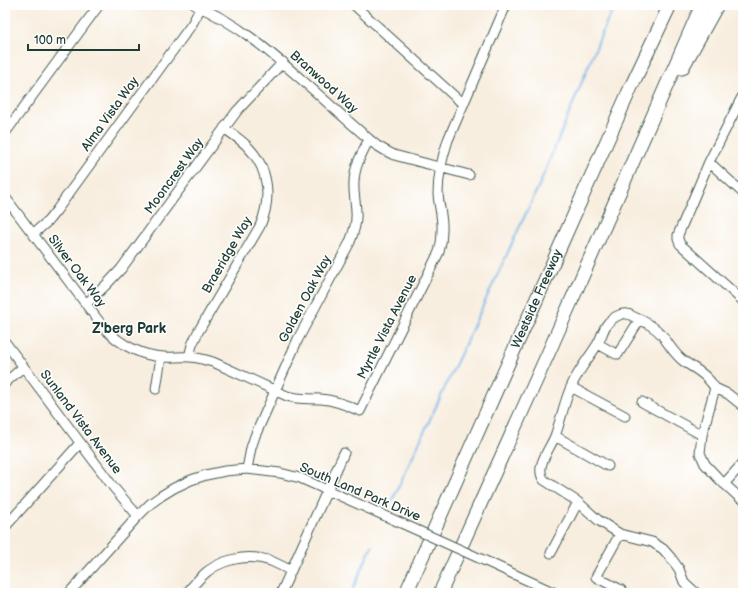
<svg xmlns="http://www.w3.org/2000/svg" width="748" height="598" viewBox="0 0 748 598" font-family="'Balsamiq Sans',sans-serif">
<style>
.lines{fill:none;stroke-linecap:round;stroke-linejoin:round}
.stream{stroke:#71b2e5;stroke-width:2}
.minor-casing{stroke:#40584e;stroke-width:11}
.highway-casing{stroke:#40584e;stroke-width:15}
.minor{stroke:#fff;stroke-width:9}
.highway{stroke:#fff;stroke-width:13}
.minor-bridge-casing{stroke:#40584e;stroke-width:11;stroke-linecap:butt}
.minor-bridge{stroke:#fff;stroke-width:9}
.labels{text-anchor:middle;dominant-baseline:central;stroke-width:3;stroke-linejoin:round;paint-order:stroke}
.street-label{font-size:13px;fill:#1f3d34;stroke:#fff}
.neighbourhood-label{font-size:14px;font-weight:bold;fill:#1f3d34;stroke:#fff}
</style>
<rect width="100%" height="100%" fill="#fff"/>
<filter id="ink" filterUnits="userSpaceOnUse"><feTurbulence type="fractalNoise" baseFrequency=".025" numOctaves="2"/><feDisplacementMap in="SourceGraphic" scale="8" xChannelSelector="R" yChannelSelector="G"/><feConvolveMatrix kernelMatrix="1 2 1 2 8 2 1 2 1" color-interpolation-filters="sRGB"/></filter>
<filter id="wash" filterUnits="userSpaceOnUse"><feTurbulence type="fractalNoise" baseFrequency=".012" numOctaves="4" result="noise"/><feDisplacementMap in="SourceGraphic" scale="16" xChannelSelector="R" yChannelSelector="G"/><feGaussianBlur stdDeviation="0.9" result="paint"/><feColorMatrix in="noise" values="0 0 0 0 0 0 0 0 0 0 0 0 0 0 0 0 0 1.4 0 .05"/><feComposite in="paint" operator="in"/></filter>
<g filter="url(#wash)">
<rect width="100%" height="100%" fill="#f8eedf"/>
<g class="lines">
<path class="stream" d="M392,501L541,181L607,21L615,5
M351,593L372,546"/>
</g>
</g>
<g filter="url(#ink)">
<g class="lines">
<g class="minor-casing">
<path id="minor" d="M195,5C237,23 268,50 302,80C327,102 351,124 376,145L386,151L394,155L469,175
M354,5L463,104
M743,95L709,162L678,235V239L680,244L743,301
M5,133L99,5
M709,162L743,193
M5,197L104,328C120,344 140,356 164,357C172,358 180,356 189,357C197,357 205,360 213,362L287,396C300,400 309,398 321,399C335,400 347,405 360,411L439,252C441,245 442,238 442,231C443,219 439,207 438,194C438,175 442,158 448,140L506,5
M33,234L48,221L56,211L192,24L202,5
M86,304L107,284L121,269L237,111L283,62
M5,342L114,488L138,516
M598,344L616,354H618L640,319
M189,357L192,345L198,332L260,226C272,198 269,168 247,146C240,139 232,134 224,128
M5,383L23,367
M571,387L625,416
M715,388L728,394L743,406
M156,389L161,357
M642,402L702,435
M555,436L608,466
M247,469L251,448L255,436L298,339L350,242C353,234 356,226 356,218C357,206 353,195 354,183C354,167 362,153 369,139
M724,484L743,463
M5,527L80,443
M620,534L596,577L621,590
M551,553L578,502
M481,559L555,593
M69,593L138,516L150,504L161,496L174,488L191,480L206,475L225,471L247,469L280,473L300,478L401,523
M187,593C191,588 196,582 201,577C219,559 247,553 271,561C278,564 284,567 291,571
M281,593L344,453
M696,593L684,582L679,569L671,558L663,549L652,542L620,534L598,520L578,502L544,480C534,467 550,449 555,436C561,420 564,402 571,387C578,371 588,359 597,345C604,334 602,324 617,316C617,316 622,314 622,314C626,313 631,315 634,317C644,321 655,327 662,335C668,343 673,352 681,359C689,366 700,370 708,379C711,382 713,385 715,388L702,435L700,453L705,464L720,480L740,498L743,499"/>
</g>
<g class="highway-casing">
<g id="highway">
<path d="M682,68L717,5"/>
<path id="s1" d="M406,593L631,87L670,5"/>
<path d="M440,593L551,347L702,5"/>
</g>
</g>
<use href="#minor" class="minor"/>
<use href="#highway" class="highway"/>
<g class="minor-bridge-casing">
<path id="minor-bridge" d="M401,523L481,559"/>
</g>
<use href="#minor-bridge" class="minor-bridge"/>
</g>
</g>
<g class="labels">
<g class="street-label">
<text transform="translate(324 82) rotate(42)">Branwood Way</text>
<text transform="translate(110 114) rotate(-54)">Alma Vista Way</text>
<text transform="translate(174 176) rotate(-54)">Mooncrest Way</text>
<text transform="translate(227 255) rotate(-60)">Braeridge Way</text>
<text transform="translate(77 271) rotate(53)">Silver Oak Way</text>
<text transform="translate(305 299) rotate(-62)">Golden Oak Way</text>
<text stroke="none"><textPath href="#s1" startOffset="322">Westside Freeway</textPath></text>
<text transform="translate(387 327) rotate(-63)">Myrtle Vista Avenue</text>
<text transform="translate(81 422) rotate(53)">Sunland Vista Avenue</text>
<text transform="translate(360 492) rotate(23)">South Land Park Drive</text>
</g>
<g class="neighbourhood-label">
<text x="129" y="328">Z'berg Park</text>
</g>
</g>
<rect width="748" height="598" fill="none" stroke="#fff" stroke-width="20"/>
<path d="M28 44v6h111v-6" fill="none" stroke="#1f3d34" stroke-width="2"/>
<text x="34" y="44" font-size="12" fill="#1f3d34" stroke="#ffffff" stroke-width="3" paint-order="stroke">100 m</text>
</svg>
